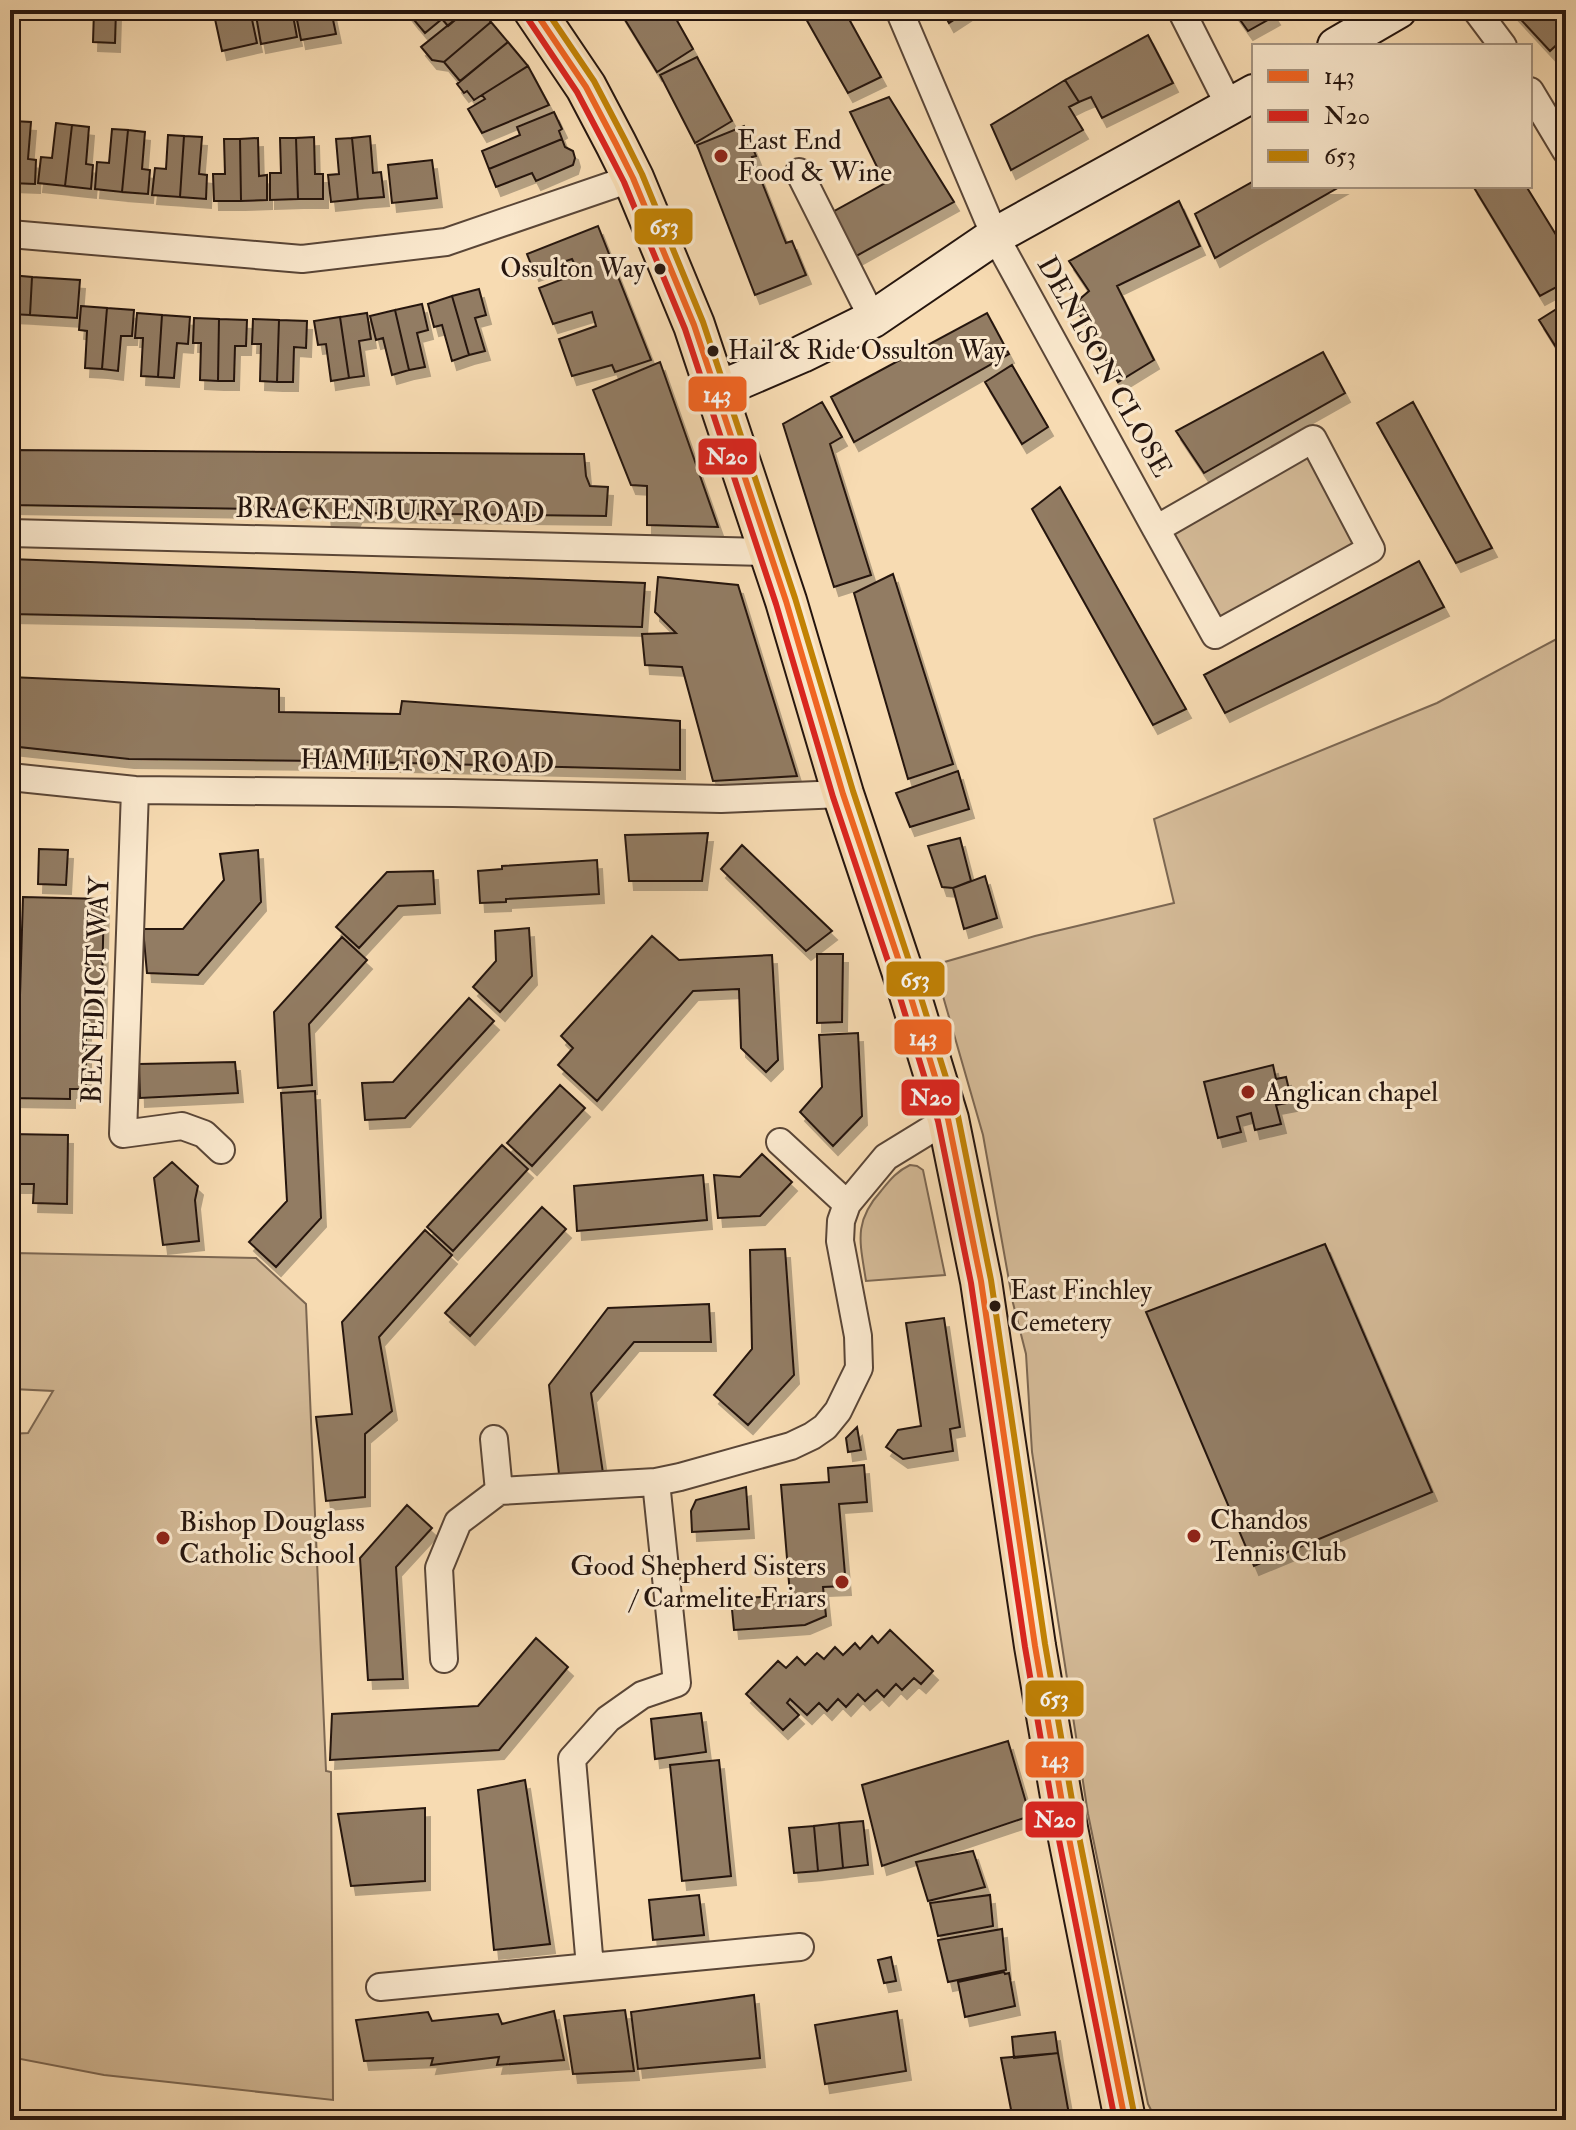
<svg xmlns="http://www.w3.org/2000/svg" width="1576" height="2130" viewBox="0 0 1576 2130" font-family="'IM FELL Double Pica',serif">
<style>
.green{fill:#d3b996;stroke:#7c6752;stroke-width:2}
.building{fill:#927c63;stroke:#25150e;stroke-width:2;filter:url(#shadow)}
.lines{fill:none;stroke-linecap:round;stroke-linejoin:round}
.street-casing{stroke:#5a4637;stroke-width:30}
.secondary-casing{stroke:#25150e;stroke-width:40}
.primary-casing{stroke:#25150e;stroke-width:44}
.street{stroke:#fae8cd;stroke-width:26}
.secondary{stroke:#fae8cd;stroke-width:36}
.primary{stroke:#f7dbb2;stroke-width:40}
.bus-1-casing{stroke:#fae8cd;stroke-width:12}
.bus-2-casing{stroke:#fae8cd;stroke-width:12}
.bus-3-casing{stroke:#fae8cd;stroke-width:12}
.bus-1{stroke:#f26522;stroke-width:6}
.bus-2{stroke:#dc241f;stroke-width:6}
.bus-3{stroke:#c28204;stroke-width:6}
.poi-dot{fill:#8f2418;stroke:#fae8cd;stroke-width:3}
.bus-dot{fill:#25150e;stroke:#fae8cd;stroke-width:3}
.labels{text-anchor:middle;dominant-baseline:central;stroke-width:6;stroke-linejoin:round;paint-order:stroke}
.bus-label{font-size:26px;fill:#25150e;stroke:#fae8cd;text-anchor:start}
.poi-label{font-size:28px;fill:#25150e;stroke:#fae8cd;text-anchor:start}
.street-label{font-size:28px;fill:#25150e;stroke:#fae8cd}
.line-badge{stroke:#fae8cd;stroke-width:3}
.badge-label{font-size:22px;text-anchor:middle;font-weight:bold;fill:#fff}
</style>
<defs>
<filter id="shadow"><feDropShadow dx="5" dy="9" stdDeviation="0" flood-color="#0004"/></filter>
</defs>
<rect width="100%" height="100%" fill="#f7dbb2"/>
<filter id="stains"><feTurbulence type="fractalNoise" baseFrequency=".0025" numOctaves="4"/><feColorMatrix values="0 0 0 0 .2 0 0 0 0 .09 0 0 0 0 .02 0 0 0 .5 -.17"/></filter>
<radialGradient id="worn" r=".72"><stop offset=".6" stop-color="#630" stop-opacity="0"/><stop offset="1" stop-color="#630" stop-opacity=".3"/></radialGradient>
<path class="green" d="M1313,439L1371,549L1215,635L1156,529Z
M1566,634V2120H1156L1148,2104L1088,1814L1032,1452L1026,1354L1013,1303L983,1135L934,965L1035,936L1174,903L1154,819L1437,703Z
M910,1165L917,1166L923,1170L945,1275L866,1281C860,1242 853,1222 881,1191C890,1180 897,1171 910,1165Z
M14,1253L256,1258L306,1304L326,1771L331,1772L333,2100L104,2075L10,2057V1434L28,1433L53,1391L13,1389Z"/>
<path class="building" d="M94,10H116L115,43L93,42Z
M213,10H250L257,43L222,51Z
M255,10H292L297,37L261,44Z
M295,10H331L336,34L301,40Z
M406,10H427L414,20Z
M427,10H467L448,26L442,19L425,33L414,20Z
M467,10H481L491,22L444,62L432,60L421,47Z
M619,10H671L693,49L657,72Z
M801,10H844L881,77L848,93Z
M942,10H969L949,23Z
M1233,10H1271L1275,16L1248,31Z
M1512,10H1566V36L1550,51Z
M491,22L508,42L460,81L444,62Z
M1148,35L1173,83L1102,118L1091,97L1079,102L1065,80Z
M508,42L528,66L474,100L467,91L464,93L457,84Z
M697,57L732,121L695,143L660,75Z
M528,66L549,105L482,133L468,109L485,99L482,95Z
M1065,80L1079,102L1069,107L1083,130L1011,170L991,125Z
M889,97L954,202L849,260L829,214L885,183L850,112Z
M554,112L562,129L559,131L562,139L489,169L482,151L520,135L517,127Z
M10,121H13L10,168Z
M13,121L31,122L28,159L36,160L35,184L10,183Z
M56,123L72,125L65,186L38,183L41,157L52,158Z
M72,125L89,127L86,164L93,165L91,189L65,186Z
M744,126L756,156L752,157L786,243L792,241L806,275L755,295L697,145Z
M112,129L128,130L122,192L95,189L97,162L109,163Z
M128,130L145,132L142,169L150,170L148,194L122,192Z
M168,135L184,136L180,197L152,195L155,168L166,169Z
M184,136L202,137L199,174L207,175L206,199L180,197Z
M370,136L373,173L381,172L384,197L358,199L352,138Z
M314,137L315,174H323V199H298L296,138Z
M258,138L259,176L267,175V200L241,201L240,139Z
M280,138H296L298,199L270,200V173H281Z
M352,138L358,199L331,202L328,175L339,174L336,139Z
M224,139H240L241,201H214L213,174H225Z
M562,139L565,147L573,151L575,158L573,165L536,181L532,173L496,187L489,169Z
M432,160L437,198L392,203L388,165Z
M1254,181V186H1341L1215,258L1195,214Z
M1473,186H1526L1566,251V282L1540,296Z
M1179,201L1200,246L1117,286L1154,360L1118,382L1074,304L1089,291L1069,261Z
M598,226L651,360L615,372L612,365L572,376L559,339L596,326L592,312L553,324L539,288L579,273L572,259L534,272L527,254Z
M10,275L32,277L30,315L10,314Z
M32,277L80,280L77,318L30,315Z
M479,289L486,315L475,318L485,351L469,355L452,296Z
M452,296L469,355L452,361L442,325L434,327L428,304Z
M1566,303V347L1559,352L1539,320Z
M422,304L428,330L417,333L425,367L409,370L395,310Z
M81,306L107,308L102,369L85,368L87,331L79,330Z
M107,308L134,310L132,336H121L118,371L102,369Z
M395,310L409,370L392,375L383,338L376,340L370,316Z
M137,313L162,315L158,377L141,376L143,338H135Z
M367,313L371,339L359,341L364,376L349,378L340,317Z
M987,313L1009,354L854,442L831,397Z
M162,315L190,317L188,344L177,343L174,378L158,377Z
M340,317L349,378L331,381L326,344L318,345L314,321Z
M194,318L219,319L218,381L200,380L201,343H193Z
M219,319L247,320L246,346H235L234,381H218Z
M253,319L279,320L277,382L260,381L261,344H252Z
M279,320L307,321L306,348L294,347L293,382H277Z
M1566,347V363L1559,352Z
M1323,352L1345,393L1204,473L1176,431Z
M660,362L679,416L718,527L647,525V486L631,485L593,390Z
M1012,365L1048,427L1022,444L985,382Z
M1566,400V418L1558,405Z
M822,402L842,437L830,444L871,575L834,587L783,424Z
M1413,402L1492,548L1456,563L1377,423Z
M10,450L584,454L586,476L590,486L608,487L606,516L357,513L354,519L327,520L326,510L10,505Z
M1060,487L1186,709L1153,725L1032,509Z
M10,559L645,583L642,627L10,614Z
M1419,561L1444,607L1225,713L1204,675Z
M893,574L953,764L908,779L854,593Z
M658,577L738,585L797,776L713,781L682,667L645,665L642,634L676,633L655,612Z
M10,677L279,689V712L400,714L402,701L680,721V770L328,761L129,759L10,746Z
M958,771L969,809L910,827L896,793Z
M708,833L702,881H629L625,835Z
M960,838L971,881L953,888L942,887L928,846Z
M742,845L832,931L806,951L721,869Z
M39,849L68,850L66,885L38,884Z
M258,850L261,902L198,975L147,973L143,929H183L224,880L220,854Z
M597,860L599,894L506,899V902L480,903L478,871L502,869V866Z
M433,871L435,904L398,906L359,948L336,927L387,872Z
M985,876L997,918L964,929L953,888Z
M23,897L104,899L101,1029L86,1028V1089H70V1099L10,1098V1027L19,1028Z
M529,928L532,976L500,1012L473,987L496,961L495,931Z
M652,936L679,960L772,955L778,1060L766,1072L741,1048L739,989L693,991L597,1101L558,1065L573,1048L561,1036Z
M342,937L367,960L309,1024L312,1085L278,1088L274,1012Z
M817,954H843L842,1022L817,1023Z
M469,998L494,1021L405,1118L365,1120L362,1083L393,1082Z
M858,1033L862,1116L833,1146L800,1112L822,1087L819,1035Z
M235,1062L238,1093L140,1098L139,1064Z
M1273,1065L1276,1079L1286,1077L1292,1102L1276,1105L1281,1124L1255,1130L1251,1113L1237,1117L1241,1132L1218,1138L1204,1082Z
M560,1085L585,1108L532,1166L507,1143Z
M315,1091L321,1218L276,1267L249,1242L287,1201L281,1093Z
M10,1134L68,1135L67,1204L33,1203L34,1184H10Z
M502,1145L528,1169L453,1251L427,1227Z
M762,1154L792,1182L760,1216L718,1218L714,1175L740,1177Z
M172,1162L198,1186L195,1200L199,1241L163,1245L154,1178Z
M703,1175L707,1220L577,1231L574,1186Z
M542,1207L566,1229L470,1336L445,1313Z
M425,1230L452,1255L379,1337L392,1411L365,1434V1497L326,1501L316,1417L352,1414L342,1322Z
M1325,1244L1432,1492L1254,1566L1146,1312Z
M785,1249L794,1375L748,1425L714,1395L752,1349L750,1250Z
M709,1304L711,1342H634L591,1393L603,1473L559,1474L549,1385L608,1308Z
M944,1318L960,1427L950,1429L953,1451L903,1459L886,1447L898,1430L921,1426L906,1323Z
M857,1427L861,1450L848,1452L846,1438Z
M864,1465L867,1502L839,1504L846,1586L823,1587L826,1616L805,1625L734,1630L731,1599L790,1595L781,1485L829,1482L828,1468Z
M746,1487L749,1529L692,1532L691,1511L696,1500Z
M407,1505L432,1528L396,1567L403,1679L368,1680L360,1558Z
M890,1630L933,1671L921,1684L914,1678L902,1690L896,1684L884,1697L877,1690L865,1701L858,1694L846,1707L838,1699L827,1711L819,1703L807,1715L790,1699L787,1703L799,1715L783,1730L746,1694L778,1661L786,1668L797,1657L805,1665L817,1653L824,1659L835,1647L843,1655L855,1643L860,1649L872,1636L878,1643Z
M536,1638L568,1667L499,1750L330,1760L332,1714L478,1706Z
M701,1713L706,1752L655,1759L651,1719Z
M1008,1741L1030,1816L882,1866L862,1785Z
M719,1760L731,1876L682,1881L670,1765Z
M525,1780L550,1944L494,1950L478,1790Z
M425,1808V1881L351,1886L338,1814Z
M863,1821L868,1865L843,1868L839,1823Z
M839,1823L843,1868L818,1871L814,1826Z
M814,1826L818,1871L794,1873L789,1828Z
M973,1851L985,1887L928,1901L916,1862Z
M699,1895L704,1935L653,1940L649,1900Z
M990,1895L993,1926L938,1936L930,1903Z
M1002,1929L1006,1970L948,1982L938,1940Z
M891,1957L896,1981L884,1983L878,1960Z
M1004,1972L1005,1974L1009,1973L1015,2006L965,2017L958,1982Z
M754,1995L760,2058L638,2069L631,2012Z
M625,2010L634,2071L573,2074L564,2016Z
M554,2011L564,2060L497,2065L499,2057L431,2065L433,2058L364,2061L356,2020L428,2012L432,2021L498,2014L502,2024Z
M897,2011L906,2071L825,2084L815,2025Z
M1055,2032L1058,2053L1014,2058L1012,2037Z
M1058,2053L1070,2120H1013L1001,2058Z"/>
<g class="lines">
<g class="street-casing">
<path id="street" d="M899,10L995,236L1156,529
M1181,10L1230,107
M1476,10L1503,46
M1530,91L1566,151
M799,172L873,319
M10,234L302,259L446,242L633,178
M1313,439L1371,549L1215,635L1156,529Z
M10,533L768,552
M10,777L135,790L453,793L721,799L843,794
M135,790L123,1134L182,1126L204,1134L221,1150
M780,1142L847,1204
M494,1439L499,1491
M499,1491L656,1482L680,1477L791,1446L812,1436L825,1427L838,1411L859,1368L858,1336L840,1241L841,1221L847,1204L886,1157L948,1119
M444,1659L439,1568L458,1522L499,1491
M590,1967L572,1759L608,1719L642,1695L677,1683L656,1482
M380,1987L800,1947"/>
</g>
<g class="secondary-casing">
<path id="secondary" d="M1336,46L1398,10
M716,391L802,354L873,319L995,236L1254,93"/>
</g>
<g class="primary-casing">
<path id="primary" d="M534,10L586,87L616,144L633,178L694,325L786,601L843,794L908,988L948,1119L981,1281L1035,1646L1063,1808L1125,2120"/>
</g>
<use href="#street" class="street"/>
<use href="#secondary" class="secondary"/>
<use href="#primary" class="primary"/>
<g class="bus-1-casing">
<path id="bus-1" d="M534,10L586,87L616,144L633,178L694,325L786,601L843,794L908,988L948,1119L981,1281L1035,1646L1063,1808L1125,2120"/>
</g>
<g class="bus-2-casing">
<path id="bus-2" d="M526,16L577,92L607,149L624,182L685,329L776,604L833,797L898,991L938,1121L971,1283L1025,1647L1053,1810L1115,2120"/>
</g>
<g class="bus-3-casing">
<path id="bus-3" d="M546,10L594,81L625,140L642,174L703,322L795,598L853,791L917,985L958,1116L991,1280L1045,1644L1073,1806L1135,2118"/>
</g>
<use href="#bus-1" class="bus-1"/>
<use href="#bus-2" class="bus-2"/>
<use href="#bus-3" class="bus-3"/>
</g>
<g class="poi-dot">
<circle cx="721" cy="156" r="8"/>
<circle cx="1248" cy="1092" r="8"/>
<circle cx="1194" cy="1536" r="8"/>
<circle cx="163" cy="1538" r="8"/>
<circle cx="842" cy="1582" r="8"/>
</g>
<g class="bus-dot">
<circle cx="660" cy="269" r="7"/>
<circle cx="713" cy="351" r="7"/>
<circle cx="995" cy="1306" r="7"/>
</g>
<g class="labels">
<g class="bus-label">
<text x="645" y="269" text-anchor="end">Ossulton Way</text>
<text x="728" y="351">Hail &amp; Ride Ossulton Way</text>
<text x="1010" y="1291">East Finchley<tspan x="1010" dy="32">Cemetery</tspan></text>
</g>
<g class="poi-label">
<text x="737" y="140">East End<tspan x="737" dy="32">Food &amp; Wine</tspan></text>
<text x="1264" y="1092">Anglican chapel</text>
<text x="1210" y="1520">Chandos<tspan x="1210" dy="32">Tennis Club</tspan></text>
<text x="179" y="1522">Bishop Douglass<tspan x="179" dy="32">Catholic School</tspan></text>
<text x="826" y="1566" text-anchor="end">Good Shepherd Sisters<tspan x="826" dy="32">/ Carmelite Friars</tspan></text>
</g>
<g class="street-label">
<text transform="translate(1104 367) rotate(61)">DENISON CLOSE</text>
<text transform="translate(390 511) rotate(1)">BRACKENBURY ROAD</text>
<text transform="translate(427 762) rotate(1)">HAMILTON ROAD</text>
<text transform="translate(96 990) rotate(-88)">BENEDICT WAY</text>
</g>
</g>
<g class="line-badge">
<rect x="633" y="207" width="61" height="39" rx="8" fill="#c28204"/>
<rect x="687" y="375" width="61" height="38" rx="8" fill="#f26522"/>
<rect x="697" y="437" width="61" height="39" rx="8" fill="#dc241f"/>
<rect x="885" y="960" width="61" height="38" rx="8" fill="#c28204"/>
<rect x="893" y="1018" width="60" height="38" rx="8" fill="#f26522"/>
<rect x="900" y="1078" width="61" height="39" rx="8" fill="#dc241f"/>
<rect x="1024" y="1679" width="61" height="39" rx="8" fill="#c28204"/>
<rect x="1024" y="1740" width="61" height="39" rx="8" fill="#f26522"/>
<rect x="1024" y="1800" width="61" height="39" rx="8" fill="#dc241f"/>
</g>
<g class="badge-label">
<text x="664" y="234">653</text>
<text x="717" y="402">143</text>
<text x="727" y="464">N20</text>
<text x="915" y="987">653</text>
<text x="923" y="1045">143</text>
<text x="931" y="1105">N20</text>
<text x="1054" y="1706">653</text>
<text x="1055" y="1767">143</text>
<text x="1055" y="1827">N20</text>
</g>
<rect width="1576" height="2130" fill="none" stroke="#f7dbb2" stroke-width="40"/>
<rect x="12" y="12" width="1552" height="2106" fill="none" stroke="#25150e" stroke-width="4"/>
<rect x="20" y="20" width="1536" height="2090" fill="none" stroke="#25150e" stroke-width="2"/>
<rect x="1252" y="44" width="280" height="144" fill="#fae8cd" stroke="#a59481" stroke-width="2"/>
<rect x="1268" y="70" width="40" height="12" fill="#f26522" stroke="#a59481" stroke-width="2"/>
<text x="1324" y="84" font-size="24" fill="#25150e">143</text>
<rect x="1268" y="110" width="40" height="12" fill="#dc241f" stroke="#a59481" stroke-width="2"/>
<text x="1324" y="124" font-size="24" fill="#25150e">N20</text>
<rect x="1268" y="150" width="40" height="12" fill="#c28204" stroke="#a59481" stroke-width="2"/>
<text x="1324" y="164" font-size="24" fill="#25150e">653</text>
<rect width="100%" height="100%" filter="url(#stains)"/>
<rect width="100%" height="100%" fill="url(#worn)"/>
</svg>
